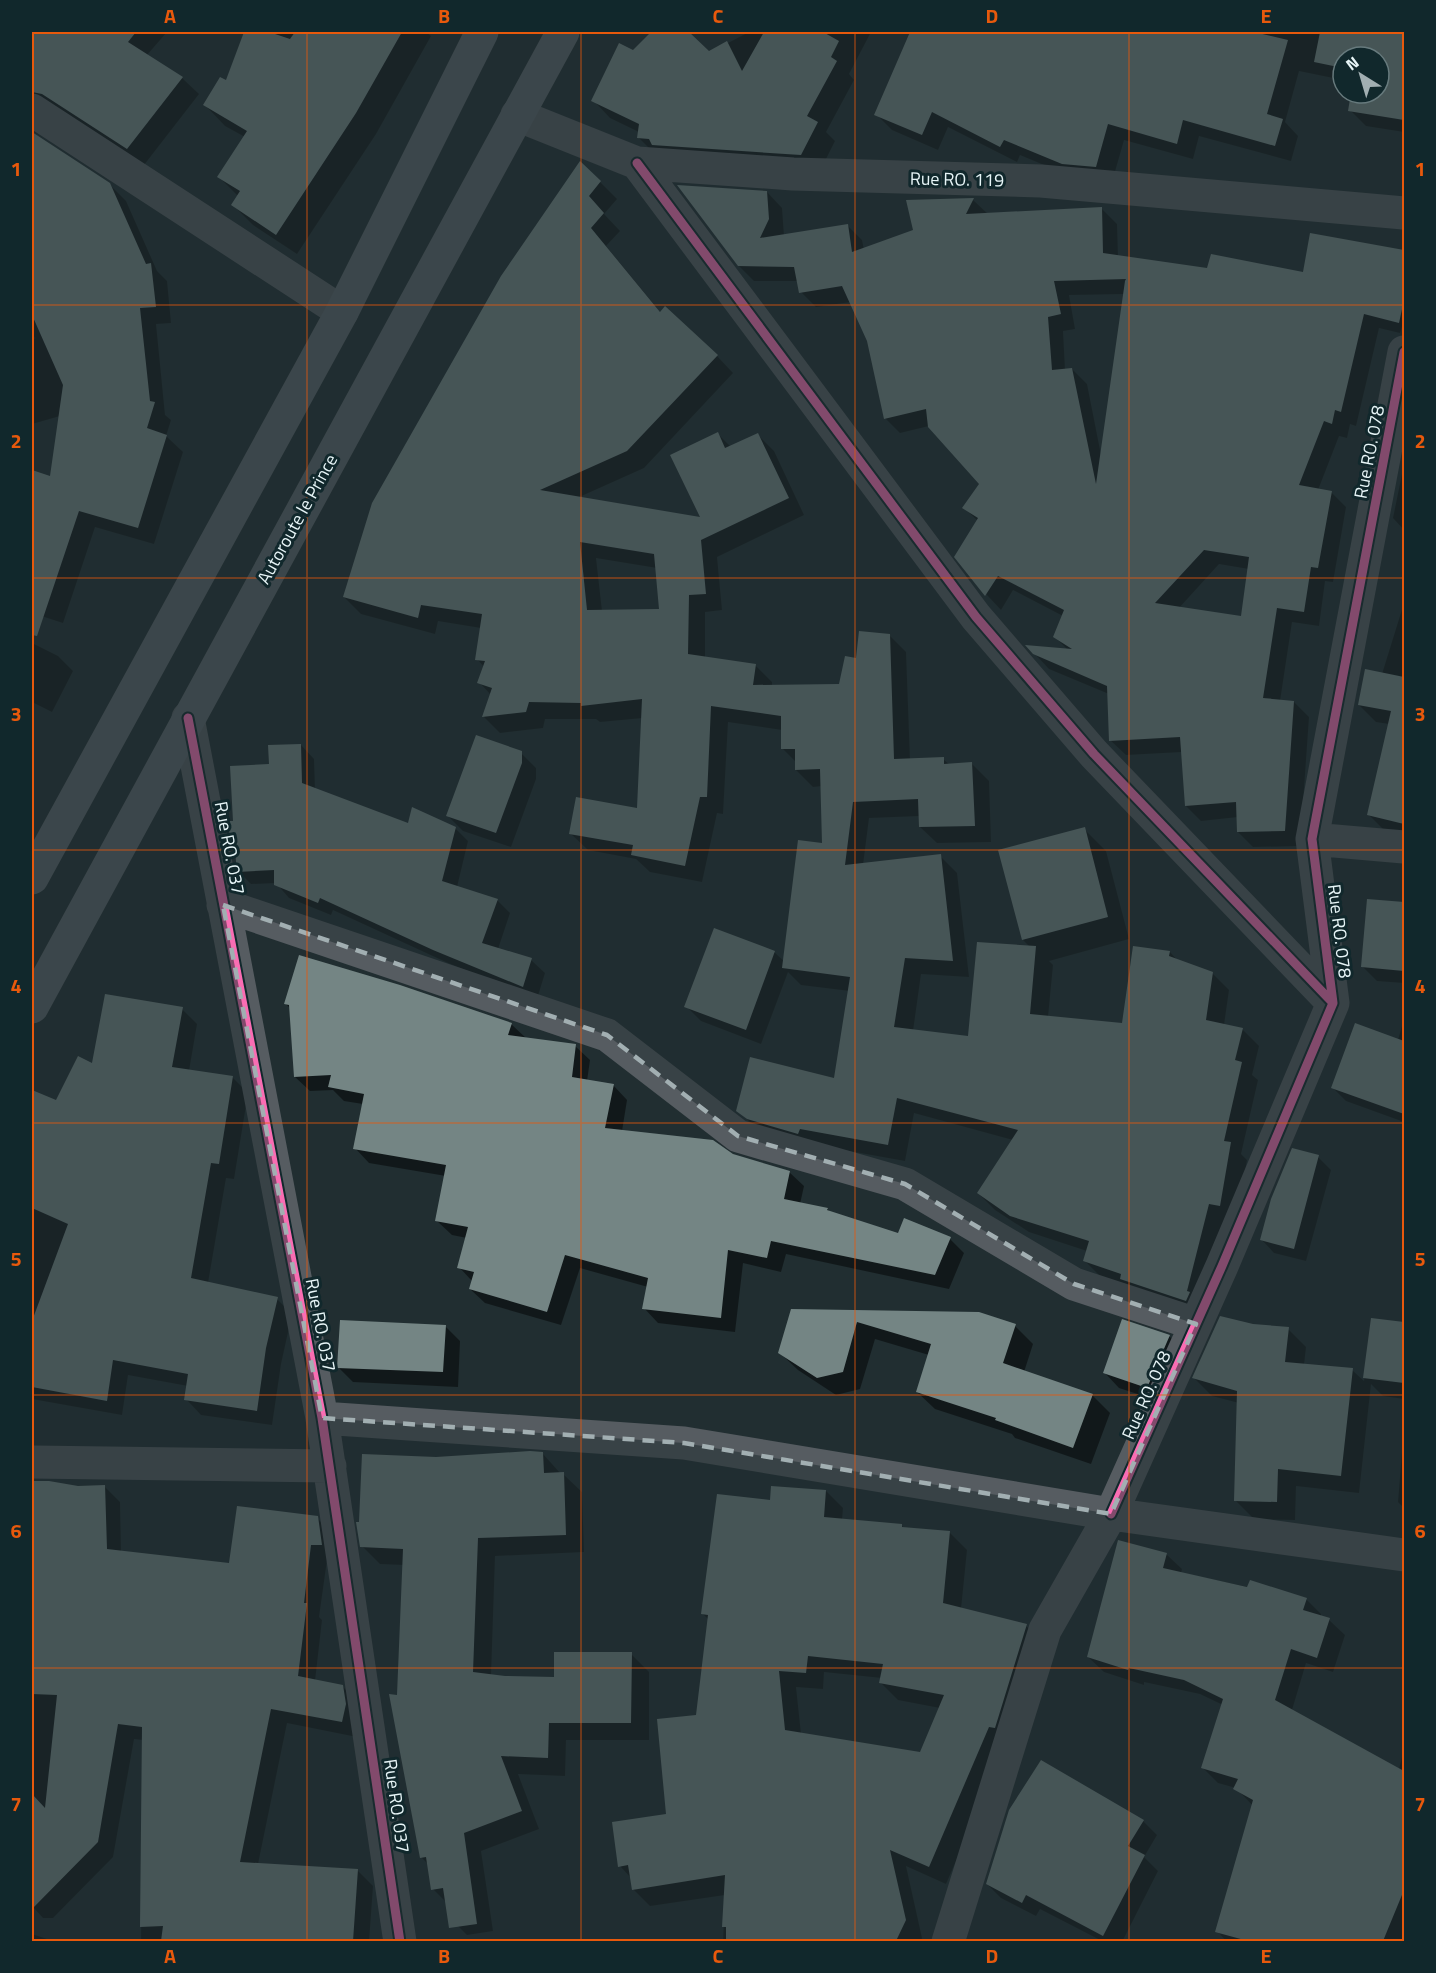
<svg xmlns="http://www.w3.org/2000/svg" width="1436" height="1973" viewBox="0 0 1436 1973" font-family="'Titillium Web',sans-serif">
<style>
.shadow{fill:#0007;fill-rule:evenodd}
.building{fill:#748584;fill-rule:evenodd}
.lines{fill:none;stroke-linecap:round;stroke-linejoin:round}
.minor{stroke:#565c61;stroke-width:33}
.major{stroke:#5c646a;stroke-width:33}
.cycleway-casing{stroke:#11282c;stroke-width:13}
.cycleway{stroke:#f96db3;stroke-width:9}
.marked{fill:none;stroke:#a2afb2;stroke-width:4.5;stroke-dasharray:12 8;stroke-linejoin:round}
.grid{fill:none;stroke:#e8590c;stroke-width:1.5;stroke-opacity:0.55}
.labels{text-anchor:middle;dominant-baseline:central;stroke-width:6;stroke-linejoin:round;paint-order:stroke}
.street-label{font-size:18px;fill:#e7f5f7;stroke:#11282c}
.neatline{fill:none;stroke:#e8590c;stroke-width:2}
.grid-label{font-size:20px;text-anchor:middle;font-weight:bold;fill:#e8590c}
</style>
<rect width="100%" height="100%" fill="#212e31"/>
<path class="shadow" d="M32,32H167L147,55L182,78L199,94L144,165L32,119Z
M245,32H426L431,36L376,134L297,254L253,225L233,205L238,196L219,177L245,137L225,126L205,105L227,82Z
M653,32H687L709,53L749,32H871L849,74L854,80L826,132L835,141L819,173L656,155L638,137L639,132L610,118L593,100L633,52Z
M912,32H1404V132L1366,126L1350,110L1352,93H1379V57H1343V80L1299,71L1285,122L1298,136L1291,161L1199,136L1193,159L1124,140L1112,182L1080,180L1020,155L1017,162L948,127L938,150L892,130L876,114Z
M32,134L109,184L126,201L157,271L167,281L171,323L156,324L165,415L171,420L166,436L183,452L154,544L95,527L63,623L32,613V471L51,478L60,416L32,424V339L36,338L32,337Z
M581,163L617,199L604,214L620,231L606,246L661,313L717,356L733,373L644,468L577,498L703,519L717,433L731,447L757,434L774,451L804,515L717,557L722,610L705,612V658L755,665L772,682V687L840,686L857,660L889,635L906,652L910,760L943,759L950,765L972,764L989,781L991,842L937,843L920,827V816L869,818L863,865L940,856L957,873L969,977L921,974L913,1031L969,1038L1031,948L1023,940L1084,829L1106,851L1129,939L1049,961L1053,965L1048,1017L1123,1024L1170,952L1178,961L1212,973L1229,990L1224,1025L1242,1029L1259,1046L1252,1075L1258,1080L1241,1154L1247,1160L1236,1222L1206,1310L1101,1277L1084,1260L1087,1251L1029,1232L995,1210L978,1193L1013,1140L914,1113L905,1161L816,1145L755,1127L738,1110L836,1080L850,991L801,985L788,972L761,1044L701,1021L686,1006L774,952L785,962L823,845L822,786L813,787L796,770V762L783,749L782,730L728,722L723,814L717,813L702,882L650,872L636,859L588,850L571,834L638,809L643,718L600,722L596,719H545L543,728L500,733L484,717L491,695L479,682L484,667L477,659L481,628L438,621L435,634L361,614L344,597ZM596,558L657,568L661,611H602Z
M767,192L782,208L784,236L847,225L862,240L864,250L915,231L908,202L973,200L988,214L1102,209L1117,224L1118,257L1209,269L1304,273L1311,234L1404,251V320L1400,333L1379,328L1356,426L1350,424L1347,438L1339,436L1318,490L1331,492L1346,507L1333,582L1325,581L1319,626L1292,622L1280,701L1294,702L1309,717L1300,846L1253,847L1238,832V817L1201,821L1186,806L1182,752L1126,755L1110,740L1109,694L1049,669L1034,653L1068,650L1054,636L1063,616L1013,590L1001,610L987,595L956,556L978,521L964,508L981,484L929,426L900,433L885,418L869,341L851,302L816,307L801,292L799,281H754L739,266ZM1125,294L1101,455L1087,384L1072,369L1065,370L1063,331L1075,329L1069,295ZM1219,564L1249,569L1242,617L1179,608Z
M1404,464V530L1393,518Z
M1404,603V836L1385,831L1369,815L1389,724L1376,722L1359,705L1382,674Z
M32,643L58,656L73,671L52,712L32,702Z
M301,745L314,759L315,790L409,825L455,828L468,841L457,887L497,900L510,913L498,949L531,960L545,973L537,999L448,963L333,910L331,915L289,898L276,883L251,884L238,871L237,853L234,850L235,822L270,766Z
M521,753L536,768V779L511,847L463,831L448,816Z
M1369,901L1404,903V983L1377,981L1363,967Z
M285,1003L511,1024L527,1039L575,1046L590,1060L587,1081L613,1085L627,1100L622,1131L732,1155L789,1172L804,1186L800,1204L827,1209L830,1212L899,1235L950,1239L964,1253L949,1289L786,1254L781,1272L743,1263L735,1332L658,1323L644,1308L648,1287L580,1268L561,1325L485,1303L470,1289L472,1281L459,1267L467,1238L452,1235L437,1221L446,1176L369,1163L355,1148L363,1104L344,1101L333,1090L310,1091L295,1077L291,1009Z
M182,1009L197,1024L189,1071L232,1077L248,1093L234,1179L226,1178L208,1283L277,1299L292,1314L281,1364L272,1425L201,1415L186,1399L188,1386L128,1375L122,1415L32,1399V1107L37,1094L56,1102L93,1066Z
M1404,1019V1122L1346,1101L1332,1087L1398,1040Z
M1318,1157L1331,1170L1306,1261L1274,1253L1261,1239Z
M792,1310L979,1314L1015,1326L1033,1344L1024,1372L1092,1395L1110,1413L1091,1464L1015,1438L1012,1434L935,1409L917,1392L929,1355L875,1339L860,1389L836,1395L798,1370L780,1353Z
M1372,1319L1404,1323V1399L1383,1396L1371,1384L1359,1493L1296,1486L1295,1520L1254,1519L1236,1501L1239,1403L1212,1396L1194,1378L1253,1325L1288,1329L1306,1347L1304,1365L1352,1370L1364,1381Z
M1123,1321L1170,1337L1184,1352L1162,1402L1119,1388L1105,1373Z
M445,1326L460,1341L458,1387L353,1382L338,1367Z
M1404,1427V1508L1398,1502Z
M543,1454L561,1474H563L582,1492L584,1552L495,1556L491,1676L555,1679L631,1654L649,1672V1740H566L565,1776L518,1774L539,1829L481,1851L493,1931L467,1935L449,1917L447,1903L433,1889L429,1865L422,1858L398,1697L404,1565L380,1564L362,1546L436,1459Z
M32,1482L78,1488L105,1487L120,1502L121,1552L230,1564L317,1518L333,1534L327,1560L319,1617L322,1620L315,1681L342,1686L358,1702L357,1737L287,1723L258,1864L357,1870L373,1886L369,1942H141L143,1740L134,1739L113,1857L53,1918H43L32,1906Z
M826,1491L843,1508L842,1520L902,1526L904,1528L950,1533L967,1550L961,1609L1026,1626L1044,1643L1007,1744L946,1884L906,1866L922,1938L921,1942H723L725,1895L650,1906L633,1889L631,1878L620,1866L668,1815L698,1716L709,1620L703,1614L771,1502ZM824,1672L882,1678L881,1683L898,1700L940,1708L921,1754L801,1734L796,1687L823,1689Z
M1166,1554L1182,1569L1181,1573L1306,1599L1321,1614V1617L1329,1620L1345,1635L1333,1672L1306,1663L1292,1710L1399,1769L1404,1749V1942H1227L1217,1931L1253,1806L1236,1788L1218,1783L1203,1768L1223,1705L1200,1694L1144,1682V1685L1104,1672L1088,1657Z
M1041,1762L1143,1821L1157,1835L1144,1857L1158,1871L1122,1942H1104L1040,1909L1036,1916L1001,1898L987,1884Z
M32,1934L56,1942H32Z"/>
<path class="building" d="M32,32H136L128,42L183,77L127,149L42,94L32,92Z
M244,32H269L290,39L295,32H402L356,113L276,235L231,205L240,191L217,177L247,131L203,105L220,77L226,80Z
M651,32H689L709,51L727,41L742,71L764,32H823L839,41L831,57L837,61L807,116L818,122L801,155L652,145L649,139L637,138L639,124L591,101L619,43L633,50Z
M910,32H1254L1288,40L1267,114L1283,119L1275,146L1183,120L1177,144L1108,124L1096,167L1062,164L1004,140L1000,147L932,112L922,135L874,115Z
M1320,32H1404V120L1348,111L1351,93H1379V57H1343V68L1314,62Z
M32,132L110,183L146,264L151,263L156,307L140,308L150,401L155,402L147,428L167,435L138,528L79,511L37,636L32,635V470L50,476L63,385L32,315Z
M580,161L601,181L589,196L604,213L591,228L660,312L665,306L718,355L627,451L540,490L700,517L670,455L718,432L725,448L758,433L789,498L701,540L706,594L689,595L688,654L756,664L753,685L839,684L845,656L856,658L859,631L890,634L894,759L944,757V764L972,762L975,826L919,827L918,799L853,802L845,865L941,854L953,961L905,958L894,1027L968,1036L977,942L1036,946L1030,1014L1122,1023L1133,946L1170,951L1169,956L1213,972L1206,1020L1243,1028L1235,1060L1242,1062L1224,1141L1231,1142L1220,1206L1209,1204L1187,1291L1190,1292L1186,1301L1120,1279L1121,1274L1083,1261L1089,1241L1010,1216L977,1193L1018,1130L897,1098L888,1145L800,1129L798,1134L747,1119L736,1111L750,1057L834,1078L850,977L782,968L798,840L822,843L820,769L795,770V749H781V716L711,706L707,797H700L685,866L631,855L633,845L569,834L576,797L637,808L642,699L581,706V703L529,702L526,712L482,717L492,688L477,683L485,661L475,660L482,614L421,605L418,618L343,597L372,503L501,276ZM580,542L654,554L659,609L587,610Z
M677,185L767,191L769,219L760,238L848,224L852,252L913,230L906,200L974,198L966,214L1102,207L1103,253L1207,268L1211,254L1303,272L1310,233L1404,250V300L1399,323L1364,314L1341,412L1335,410L1332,424L1324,421L1299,485L1332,491L1318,568L1311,567L1304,612L1277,608L1263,698L1294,701L1285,831L1237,832L1236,802L1185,806L1180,737L1109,741L1107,686L1033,654L1025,645L1072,649L1053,637L1064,610L998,576L985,596L954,557L978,518L962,508L979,484L928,427L926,409L884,419L867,341L842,286L799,293L794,267L738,266ZM1126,279L1125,281L1096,484L1072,368L1052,370L1048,317L1061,314L1054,281ZM1204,550L1249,557L1241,616L1155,603Z
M1365,669L1404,677V824L1367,815L1391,711L1358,705Z
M476,735L522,751V763L496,833L446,816Z
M301,744L302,783L408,823L412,807L456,827L442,881L498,899L482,943L532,958L523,987L433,950L320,898L318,903L274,885V870L237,872L235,851H233L227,821H233L230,766L269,764L268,745Z
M1085,827L1108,917L1022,940L998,850Z
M1367,899L1404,902V971L1361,967Z
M714,928L775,951L746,1030L684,1007Z
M299,955L400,985L512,1023L508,1035L576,1044L572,1077L614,1084L605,1128L713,1140L733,1154L790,1171L784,1199L828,1208L827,1210L898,1233L904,1218L951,1237L935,1275L771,1241L767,1258L728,1250L721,1318L642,1309L648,1278L565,1255L547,1312L469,1289L474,1272L457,1268L468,1227L435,1221L446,1165L353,1149L364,1094L328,1087L331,1075L294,1077L289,1005L284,1004Z
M105,994L183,1007L172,1067L233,1076L219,1164L211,1163L191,1278L278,1297L266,1348L257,1411L184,1400L188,1374L113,1360L107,1401L32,1387V1321L68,1224L32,1208V1090L56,1100L78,1056L92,1063Z
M1355,1023L1404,1041V1114L1331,1088Z
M1292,1148L1319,1155L1294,1249L1260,1240L1271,1199Z
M791,1309L979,1312L1016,1324L1003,1363L1093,1394L1073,1448L995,1420L996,1418L916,1392L931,1344L857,1322L843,1372L817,1378L778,1353Z
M1220,1316L1253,1324L1289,1327L1285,1362L1353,1368L1341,1476L1278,1469L1277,1502L1234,1501L1237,1391L1192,1378Z
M1371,1318L1404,1322V1383L1363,1378Z
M1122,1319L1170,1335L1147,1388L1103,1373Z
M340,1320L446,1325L443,1372L337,1368Z
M530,1451L543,1452L544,1473L564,1472L566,1535L478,1538L473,1672L505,1676L554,1677V1652H632L631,1723H549L548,1758L501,1756L522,1811L464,1833L477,1924L449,1928L443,1888L431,1890L426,1857L420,1858L389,1694L397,1695L403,1549L360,1547L356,1522H359L362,1454L436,1457Z
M32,1481H49L78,1486L105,1485L107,1549L229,1563L237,1506L318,1516L322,1545H311L304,1603H307L298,1676L343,1685L346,1704L342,1722L271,1709L240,1862L358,1869L353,1941H161L163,1926L140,1927L142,1727L118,1724L98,1842L32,1909V1794L45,1808L57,1695L32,1694Z
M771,1486L826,1490L824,1517L902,1524V1527L950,1531L943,1603L1027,1624L995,1728L989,1727L929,1867L890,1850L906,1920L896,1941H726V1927H722L725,1875L632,1890L628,1865L618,1867L612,1822L666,1814L657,1719L696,1715L708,1615L701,1614L717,1494L770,1500ZM808,1656L883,1664L879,1683L944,1695L920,1752L785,1730L779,1671L806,1673Z
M1118,1540L1167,1553L1163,1568L1247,1587L1250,1580L1307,1598L1303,1610L1330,1618L1317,1658L1291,1649L1275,1700L1404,1771V1890L1383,1941H1248L1215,1932L1253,1800L1233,1789L1238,1779L1201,1768L1223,1699L1184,1680L1129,1668L1128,1670L1087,1657Z
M1041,1760L1144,1820L1128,1846L1145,1855L1103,1936L1026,1895L1022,1903L986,1884L1009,1810Z"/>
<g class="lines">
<path class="minor" d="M32,110L342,312
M517,115L637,163L793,174L1041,181L1404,213
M637,163L976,617L1094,754L1333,1003
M188,718L322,1418L400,1942
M1312,839L1404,847
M223,905L607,1035L738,1136L905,1184L1074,1284L1196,1324
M322,1418L684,1443L1111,1514L1404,1555
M32,1462L330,1466
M948,1942L1045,1630L1111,1514L1222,1266L1333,1003L1312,839L1404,352"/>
<path class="major" d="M32,878L342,312L482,32
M32,1007L563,32"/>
<g class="cycleway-casing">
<path id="cycleway" d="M637,163L976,617L1094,754L1333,1003
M188,718L322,1418L400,1942
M1111,1514L1222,1266L1333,1003L1312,839L1404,352"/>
</g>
<use href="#cycleway" class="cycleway"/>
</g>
<path d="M0 0H1436V1973H0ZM223,905L607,1035L738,1136L905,1184L1074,1284L1196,1324L1111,1514L684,1443L322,1418Z" fill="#212e31" fill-opacity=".55" fill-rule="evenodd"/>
<path class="marked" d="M223,905L607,1035L738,1136L905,1184L1074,1284L1196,1324L1111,1514L684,1443L322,1418Z"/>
<path class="grid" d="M307,32V1942M581,32V1942M855,32V1942M1129,32V1942M32,305H1404M32,578H1404M32,850H1404M32,1123H1404M32,1395H1404M32,1668H1404"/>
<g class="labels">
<g class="street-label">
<text transform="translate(957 179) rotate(1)">Rue RO. 119</text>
<text transform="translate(1369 452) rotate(-79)">Rue RO. 078</text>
<text transform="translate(297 519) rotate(-61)">Autoroute le Prince</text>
<text transform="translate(230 848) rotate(79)">Rue RO. 037</text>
<text transform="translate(1340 931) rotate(83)">Rue RO. 078</text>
<text transform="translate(321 1325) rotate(79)">Rue RO. 037</text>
<text transform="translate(1146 1395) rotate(-66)">Rue RO. 078</text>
<text transform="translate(397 1806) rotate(82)">Rue RO. 037</text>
</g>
</g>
<rect width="1436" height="1973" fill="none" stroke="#11282c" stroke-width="66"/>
<g transform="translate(1361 75) rotate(323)"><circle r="28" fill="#11282c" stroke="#677a7d" stroke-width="1.5"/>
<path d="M0-4.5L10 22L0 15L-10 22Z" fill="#a2afb2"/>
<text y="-9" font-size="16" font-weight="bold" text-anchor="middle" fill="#e7f5f7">N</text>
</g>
<rect x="33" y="33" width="1370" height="1907" class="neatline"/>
<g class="grid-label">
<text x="170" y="23">A</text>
<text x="444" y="23">B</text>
<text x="718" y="23">C</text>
<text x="992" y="23">D</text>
<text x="1266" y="23">E</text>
<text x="16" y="176">1</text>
<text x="1420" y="176">1</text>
<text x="16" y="448">2</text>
<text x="1420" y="448">2</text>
<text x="16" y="721">3</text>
<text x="1420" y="721">3</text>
<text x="16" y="993">4</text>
<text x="1420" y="993">4</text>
<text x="16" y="1266">5</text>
<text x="1420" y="1266">5</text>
<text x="16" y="1538">6</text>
<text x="1420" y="1538">6</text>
<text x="16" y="1811">7</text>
<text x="1420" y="1811">7</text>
<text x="170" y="1963">A</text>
<text x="444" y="1963">B</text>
<text x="718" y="1963">C</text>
<text x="992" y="1963">D</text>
<text x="1266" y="1963">E</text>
</g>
</svg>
